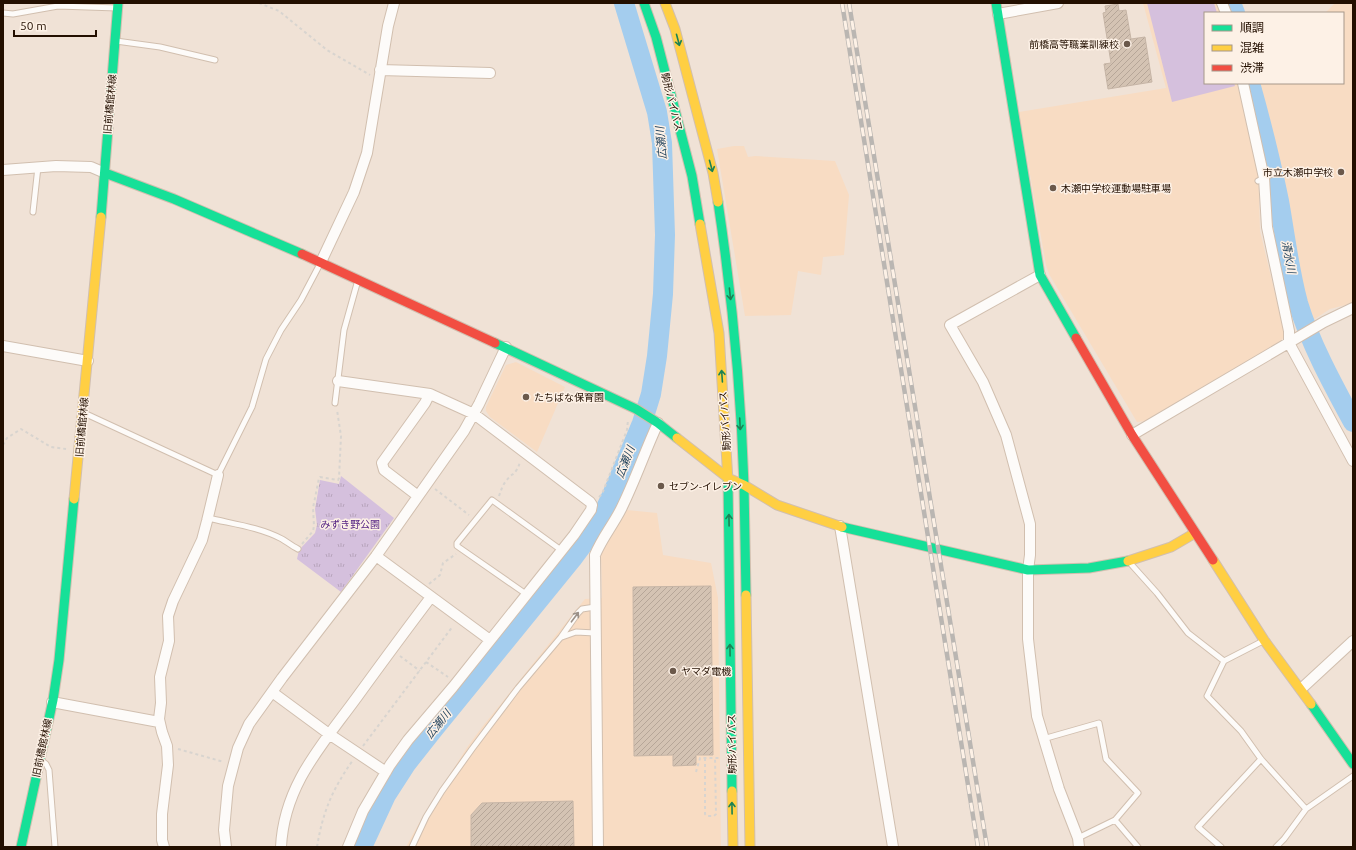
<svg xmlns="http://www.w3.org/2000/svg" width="1356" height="850" viewBox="0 0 1356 850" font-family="Ubuntu,'Noto Sans JP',sans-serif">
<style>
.built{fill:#f8dcc3}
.grass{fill:url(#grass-tufts)}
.garden{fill:#d5c0dd}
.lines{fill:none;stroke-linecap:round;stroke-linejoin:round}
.river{stroke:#a4cdee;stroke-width:20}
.building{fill:url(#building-hatch);stroke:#c6b5a6}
.lane-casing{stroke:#d1bfaf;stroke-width:7}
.street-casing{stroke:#d1bfaf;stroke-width:12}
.fast-casing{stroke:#d1bfaf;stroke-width:11}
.slow-casing{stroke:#d1bfaf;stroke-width:11}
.jam-casing{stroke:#d1bfaf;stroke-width:11}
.path{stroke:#d8d4cf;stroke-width:2;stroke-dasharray:3 3;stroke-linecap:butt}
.lane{stroke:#fdfbf9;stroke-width:5}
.street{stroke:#fdfbf9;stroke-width:10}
.fast{stroke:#16e098;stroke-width:9}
.slow{stroke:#ffcf43;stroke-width:9}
.jam{stroke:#f24e42;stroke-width:9}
.rail-casing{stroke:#bab6b2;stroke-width:4.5}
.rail{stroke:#fdf1e6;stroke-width:3;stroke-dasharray:9;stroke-linecap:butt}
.oneway{stroke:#1c8254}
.oneway2{stroke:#9b9189}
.poi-dot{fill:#6b594b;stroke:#fdf1e6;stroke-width:1.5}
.labels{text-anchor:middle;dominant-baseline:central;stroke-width:3;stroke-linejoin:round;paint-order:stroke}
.poi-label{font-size:10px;fill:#230f00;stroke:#fdf1e6;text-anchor:start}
.street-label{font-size:10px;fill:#230f00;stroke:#fdf1e6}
.park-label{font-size:10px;fill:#552384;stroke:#fdf1e6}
.water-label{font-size:11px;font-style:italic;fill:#1c3f5a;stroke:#fdf1e6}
</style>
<defs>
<pattern id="grass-tufts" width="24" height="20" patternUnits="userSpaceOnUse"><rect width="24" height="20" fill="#d5c0dd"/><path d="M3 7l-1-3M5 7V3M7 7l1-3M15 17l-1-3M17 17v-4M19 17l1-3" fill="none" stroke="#b7a4bc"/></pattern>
<pattern id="building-hatch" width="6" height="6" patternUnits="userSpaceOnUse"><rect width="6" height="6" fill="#d4c3b3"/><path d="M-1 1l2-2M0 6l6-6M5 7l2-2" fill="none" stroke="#b6a698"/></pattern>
</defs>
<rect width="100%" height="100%" fill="#f0e2d6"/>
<path class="built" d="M1143,3H1217L1220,13H1205V83H1239L1258,162L1260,231L1285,335L1281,341L1147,421L1137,422L1049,274L1046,265L1019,112L1166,88Z
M1335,3H1353V303L1330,309L1310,322L1299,288L1291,231L1280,176L1277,167L1276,168L1256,83H1343V13H1325Z
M734,146H744L748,157L755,156L835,161L849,195L844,255L823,257L821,275L798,271L791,315L745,316L717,149Z
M516,362L565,387L537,452L490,417L486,411V407L506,365Z
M627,510L657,513L663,555L711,563L718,598L721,847H406L418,825L468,746L483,726L585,599L602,598L601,553Z"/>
<path class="grass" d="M341,476L394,518L341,592L297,559L299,550L315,533L317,525L315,509L320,480L339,484Z"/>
<path class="garden" d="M1147,3H1214L1217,13H1205V83H1234L1235,86L1172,102Z"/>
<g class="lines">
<path class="river" d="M1231,3L1235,13
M1250,83C1261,122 1271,162 1279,201C1285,235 1289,270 1298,303C1310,343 1333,385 1353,422
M362,847L386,795L406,764L432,731L572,559L595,528L603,514L612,495L642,423L651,394L657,356L663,294L665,235L662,143L657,112L624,3"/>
</g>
<path class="building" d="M1118,4L1119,11L1126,10L1131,39L1145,37L1152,82L1108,89L1104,64L1111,63L1103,13L1106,12L1105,6Z
M711,586L713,755H696V765L673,766V755L634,756L633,587Z
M573,801L574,847H471V815L482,803Z"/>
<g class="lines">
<g class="lane-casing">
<path id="lane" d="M3,13L13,14L58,6L117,8
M116,41L160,47L215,60
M1258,181L1278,171
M33,212L38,167
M335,403L344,330L358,280
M84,413L218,475L252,407L266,359L281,330L301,300L320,264
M208,518C233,524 259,527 282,539C287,542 292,546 298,549
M1130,563L1157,593L1188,633L1224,661
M526,594L457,546V543L492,500L561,550
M562,637L576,632L595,633
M1263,641L1224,661L1207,696L1241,731L1261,759L1306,809L1353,776
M1043,739L1099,723L1106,759L1138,793L1115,820L1138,847
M42,761L46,764L49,770L55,847
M1078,838L1115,820
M412,847L426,817L442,791L472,749L518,688L561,637L578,613L582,609L595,607
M1221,847L1198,827L1261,759
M1276,847L1284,839L1306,809"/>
</g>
<g class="street-casing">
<path id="street" d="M1222,3L1226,13
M998,14L1058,3
M380,70L490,73
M1243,83L1264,178L1267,227L1289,331V343L1353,461
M3,170L56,166L91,167L105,173
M321,262L354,192L367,153L388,26L394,3
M1040,275L950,325L983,382L1006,435L1030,524V555L1028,570V639L1037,716L1059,789L1078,838L1079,847
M3,346L88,361
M338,381L430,394L474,414L590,502L592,505L591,510L574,535L453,687L408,740L390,765L363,811L348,847
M1132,435L1324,322L1353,308
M418,496L384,470L382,463L425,403L427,399V394
M840,526L893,847
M376,556L490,640
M1301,689L1353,641
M272,692L329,734L386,772
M52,702L159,722
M164,847L162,840V814L168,765L167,746L162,732L159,719L161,703L160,677L169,641L168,616L173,601L202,540L207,521L218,475
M226,847L224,830L228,786L238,748L249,724L282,678L376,556L464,431L479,404L506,347
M281,847C284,785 322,745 357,697C381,664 406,630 431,597
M598,847L595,555C602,538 613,525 621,509C635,481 645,451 658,423"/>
</g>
<g class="fast-casing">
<path id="fast" d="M644,3L656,37L692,176L700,224
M996,3L1040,275L1076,338
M105,173L174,199L302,254
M718,202C732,296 741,391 744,485C745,522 745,558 746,595
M101,217L118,3
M495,343L636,409L658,423L677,438
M728,481L732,791
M842,527L1028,570L1089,568L1128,561
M1311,704L1353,764
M21,847L53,700L59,660L74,499"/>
</g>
<g class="slow-casing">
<path id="slow" d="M665,3L675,29L713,173L718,202
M700,224L719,333L728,481
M677,438L728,478L744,485L777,505L842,527
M74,499L101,217
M1213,560L1264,640L1311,704
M1128,561L1171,547L1195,533
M746,595L750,847
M732,791L733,847"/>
</g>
<g class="jam-casing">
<path id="jam" d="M302,254L495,343
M1076,338L1132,435L1213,560"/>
</g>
<path class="path" d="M259,3L279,11L327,50L370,75
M3,445L7,438L21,429L51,447L66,449
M435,489L469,515
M499,496C501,491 502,486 506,481C513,472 516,475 520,462
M599,497L602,494L627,430L628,420
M302,544L313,531L314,526L313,508L319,478L320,477L338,480L339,478L341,436L337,410
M429,584L440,575L443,563L456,554
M400,656L420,671
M426,662L448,677
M363,746L453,626
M178,749L224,762
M705,758V814L707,816H714L716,814L715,758
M696,772L700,758H720
M317,847C323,811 332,790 353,760"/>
<use href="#lane" class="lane"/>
<use href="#street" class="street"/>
<use href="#fast" class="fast"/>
<use href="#slow" class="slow"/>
<use href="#jam" class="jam"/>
<g class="rail-casing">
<path id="rail" d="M842,3L978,847
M849,3L987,847"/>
</g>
<use href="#rail" class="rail"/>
</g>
<defs><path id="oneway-shaft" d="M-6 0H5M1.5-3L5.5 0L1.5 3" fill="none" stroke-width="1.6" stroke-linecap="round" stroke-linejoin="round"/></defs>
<g class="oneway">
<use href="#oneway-shaft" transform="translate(678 40) rotate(75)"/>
<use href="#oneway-shaft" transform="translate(711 166) rotate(75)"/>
<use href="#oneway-shaft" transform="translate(730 294) rotate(84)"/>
<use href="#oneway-shaft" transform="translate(722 376) rotate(-94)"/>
<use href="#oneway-shaft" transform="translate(740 424) rotate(87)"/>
<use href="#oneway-shaft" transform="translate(729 520) rotate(-91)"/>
<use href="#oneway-shaft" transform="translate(730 650) rotate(-91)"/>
<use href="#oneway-shaft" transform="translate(732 808) rotate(-91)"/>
</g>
<use class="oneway2" href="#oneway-shaft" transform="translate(575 617) rotate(-53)"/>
<g class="poi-dot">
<circle cx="1127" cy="44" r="4"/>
<circle cx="1341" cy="172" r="4"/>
<circle cx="1053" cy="188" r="4"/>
<circle cx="526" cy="397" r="4"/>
<circle cx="661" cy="486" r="4"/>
<circle cx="673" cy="671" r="4"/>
</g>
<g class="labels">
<g class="poi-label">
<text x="1119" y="44" text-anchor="end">前橋高等職業訓練校</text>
<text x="1333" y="172" text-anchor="end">市立木瀬中学校</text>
<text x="1061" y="188">木瀬中学校運動場駐車場</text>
<text x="534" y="397">たちばな保育園</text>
<text x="669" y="486">セブン-イレブン</text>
<text x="681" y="671">ヤマダ電機</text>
</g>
<g class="street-label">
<text transform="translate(672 102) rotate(76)">駒形バイパス</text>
<text transform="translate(110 104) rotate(-85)">旧前橋館林線</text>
<text transform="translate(725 421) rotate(-94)">駒形バイパス</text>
<text transform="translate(82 427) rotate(-85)">旧前橋館林線</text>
<text transform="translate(732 744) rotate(-91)">駒形バイパス</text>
<text transform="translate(42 748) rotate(-78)">旧前橋館林線</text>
</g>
<g class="park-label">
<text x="350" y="524">みずき野公園</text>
</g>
<g class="water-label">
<text transform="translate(661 143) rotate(-95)">広瀬川</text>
<text transform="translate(1289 257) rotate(79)">清水川</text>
<text transform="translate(625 462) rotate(-69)">広瀬川</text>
<text transform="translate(438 724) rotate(-51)">広瀬川</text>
</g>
</g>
<rect width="1356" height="850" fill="none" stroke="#230f00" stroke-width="8"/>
<rect x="1204" y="12" width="140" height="72" fill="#fdf1e6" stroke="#a6978a"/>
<rect x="1212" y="25" width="20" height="6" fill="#16e098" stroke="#a6978a"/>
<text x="1240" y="32" font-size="12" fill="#230f00">順調</text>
<rect x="1212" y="45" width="20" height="6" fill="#ffcf43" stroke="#a6978a"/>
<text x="1240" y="52" font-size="12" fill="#230f00">混雑</text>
<rect x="1212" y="65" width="20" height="6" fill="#f24e42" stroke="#a6978a"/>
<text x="1240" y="72" font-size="12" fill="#230f00">渋滞</text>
<path d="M14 30v6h82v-6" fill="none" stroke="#230f00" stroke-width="2"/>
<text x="20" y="30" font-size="12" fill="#230f00" stroke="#fdf1e6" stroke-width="3" paint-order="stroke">50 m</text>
</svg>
